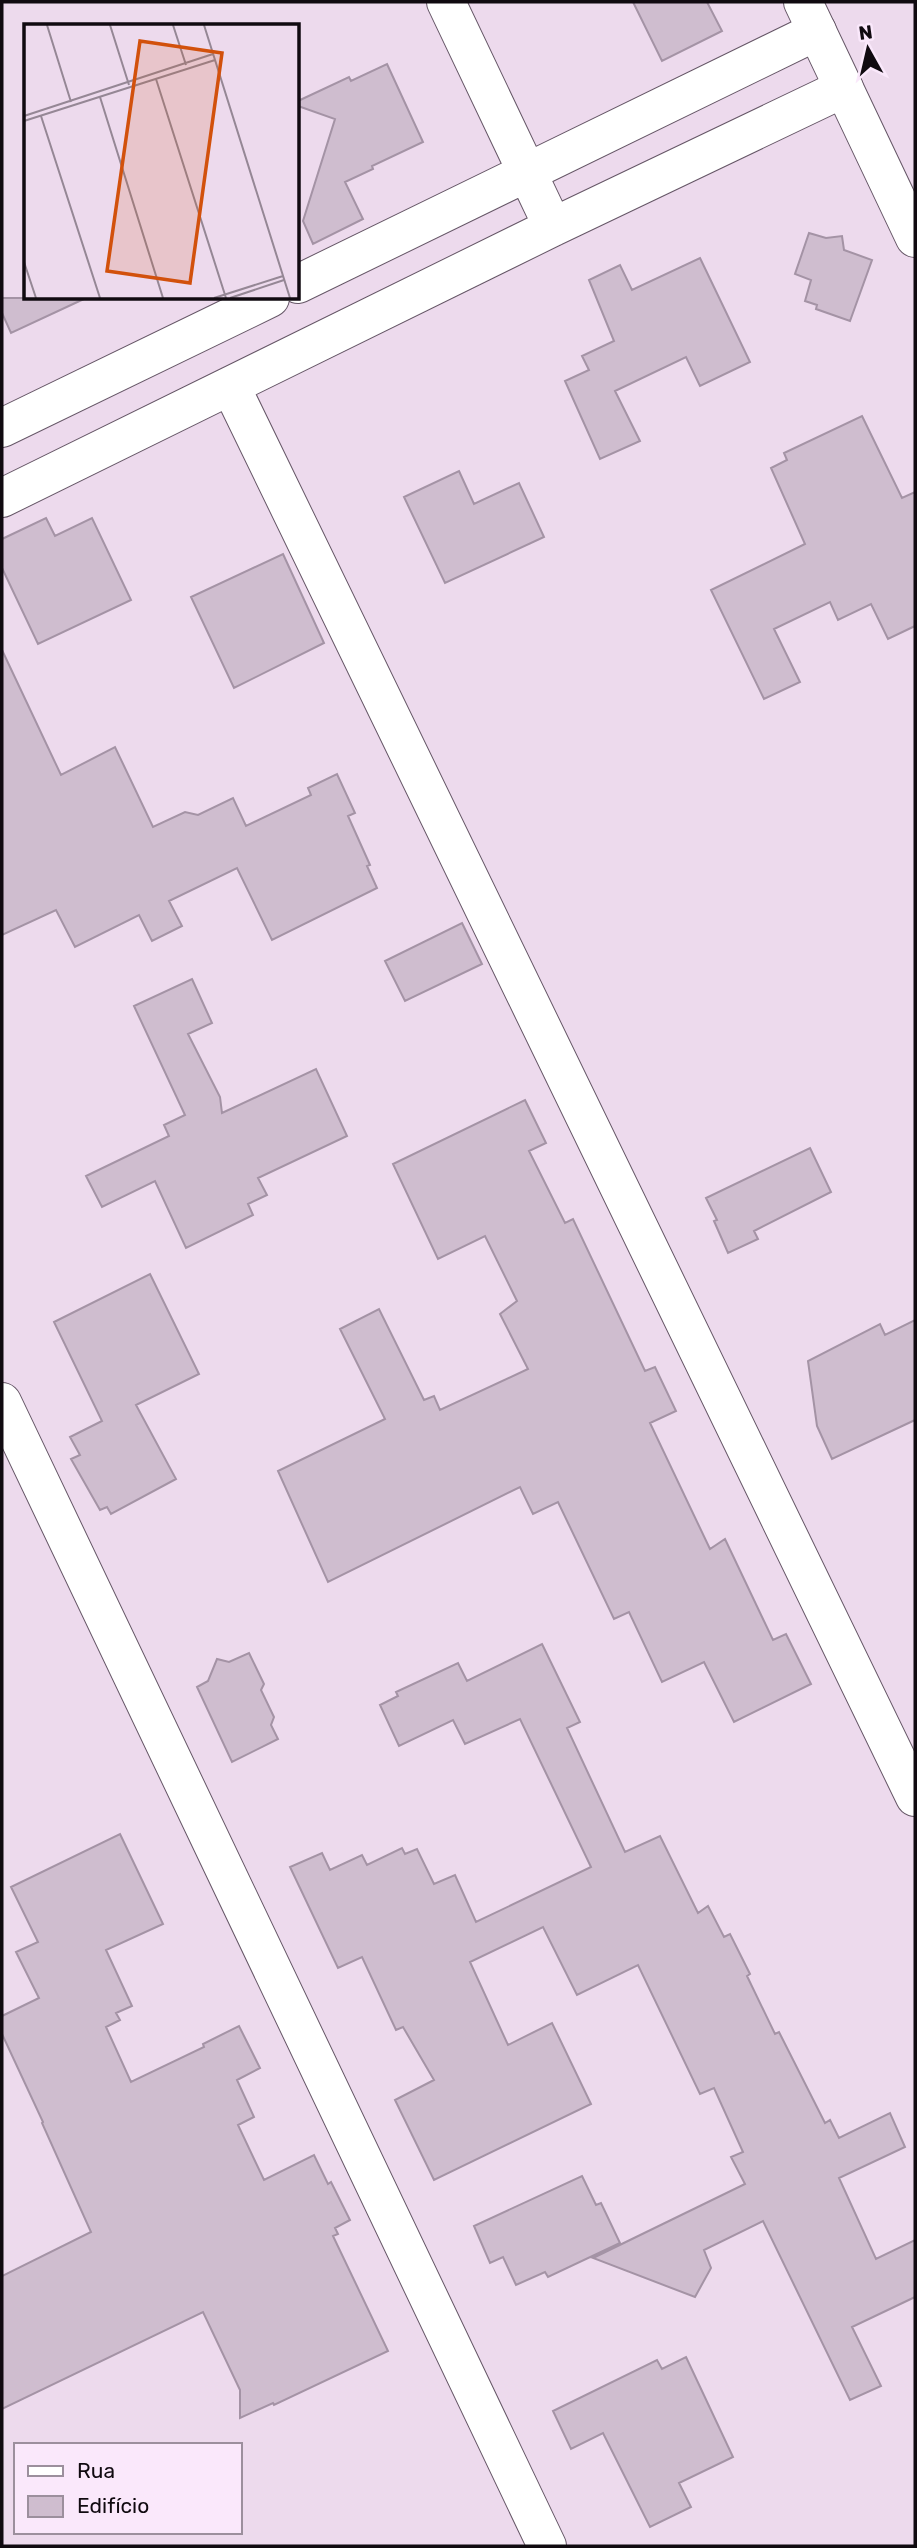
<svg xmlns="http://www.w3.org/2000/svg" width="917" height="2548" viewBox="0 0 917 2548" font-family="Rubik,sans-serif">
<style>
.building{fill:#cfbdcf;stroke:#a493a5;stroke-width:2}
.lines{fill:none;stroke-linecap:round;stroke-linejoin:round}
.street-casing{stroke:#665767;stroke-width:40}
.secondary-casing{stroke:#665767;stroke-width:40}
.street{stroke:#fff;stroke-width:38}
.secondary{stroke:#fff;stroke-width:38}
.inset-road{fill:none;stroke:#958795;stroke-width:2}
.view{fill:#d2510c;fill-opacity:0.15;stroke:#d2510c;stroke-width:3.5}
.inset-edge{fill:none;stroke:#100a10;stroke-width:3.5}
</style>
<rect width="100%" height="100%" fill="#eddaed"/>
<path class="building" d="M633,2H707L722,31L662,61Z
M387,64L423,142L372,166L373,169L345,182L363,219L313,244L303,221L335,119L298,106V101L349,77L351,81Z
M809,233L826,238L842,236L844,250L872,260L850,321L816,309L817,305L805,301L811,280L795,274Z
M700,258L750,362L700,386L686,357L615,391L640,441L600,459L565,381L589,370L582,356L614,341L589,280L620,265L632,290Z
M2,298H86L11,333L2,313Z
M862,416L902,498L915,492V626L888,639L871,604L838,620L830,602L774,629L800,682L764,699L711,590L805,544L771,468L787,460L784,453Z
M459,471L474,504L519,483L544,537L445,583L404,497Z
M46,518L55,536L92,518L131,600L38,644L2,568V539Z
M283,554L324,643L234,688L191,597Z
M2,650L61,775L115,747L153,827L185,812L198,815L233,798L246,826L311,795L308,788L337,774L355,813L348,816L370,865L367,866L377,888L272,940L237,868L169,901L182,926L152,941L139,915L75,947L56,910L2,935Z
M462,923L482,964L405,1001L385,961Z
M192,979L212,1023L188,1034L220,1097L222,1113L316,1069L347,1136L258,1178L267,1195L248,1204L253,1215L186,1248L155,1181L102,1207L86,1176L169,1136L164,1125L185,1115L134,1006Z
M525,1100L546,1143L529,1151L565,1223L573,1219L645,1371L655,1367L676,1411L650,1423L710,1549L725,1539L773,1640L786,1634L811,1684L734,1722L704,1662L662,1682L629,1612L614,1619L558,1502L533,1514L520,1487L328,1582L278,1471L385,1419L340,1329L379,1309L424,1400L434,1396L440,1410L528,1369L500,1314L517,1301L485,1236L438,1259L393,1164Z
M810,1148L831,1192L754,1231L758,1239L728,1253L714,1221L717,1220L706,1198Z
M150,1274L199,1374L136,1405L176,1479L111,1514L107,1507L100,1510L71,1459L80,1455L70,1437L102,1421L54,1322Z
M915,1320V1420L832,1459L817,1426L808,1361L880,1324L885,1335Z
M542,1644L580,1722L567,1728L625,1852L660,1836L698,1913L708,1906L724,1937L730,1934L750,1974L747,1976L775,2034L779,2032L825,2123L830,2120L839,2138L890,2113L905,2147L839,2178L876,2259L915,2240V2297L852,2327L881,2386L850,2400L763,2221L704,2250L711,2268L695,2297L593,2258L745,2184L731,2157L743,2152L714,2088L700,2094L638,1965L577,1995L543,1927L470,1962L508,2045L552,2023L591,2104L434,2180L395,2100L434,2080L403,2027L396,2030L362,1957L338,1968L290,1867L322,1853L330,1870L362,1855L367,1865L402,1848L405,1854L417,1849L434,1884L455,1875L476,1922L591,1867L520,1719L465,1744L453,1720L399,1746L380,1705L398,1696L396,1692L458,1663L467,1681Z
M249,1653L264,1684L261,1690L274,1717L271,1725L278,1739L232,1762L197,1687L208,1681L217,1659L229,1662Z
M120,1834L163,1924L106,1950L132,2006L116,2013L120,2020L106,2027L131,2082L204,2047L203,2044L239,2026L260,2068L237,2080L254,2117L238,2125L264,2180L314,2155L328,2184L331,2182L350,2220L335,2228L338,2234L333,2236L388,2351L274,2405L273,2403L240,2418V2390L203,2312L2,2409V2276L91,2232L42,2123L43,2122L2,2034V2016L39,1998L16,1952L38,1942L11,1887Z
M582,2176L596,2205L601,2203L620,2243L548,2277L545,2272L516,2285L503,2257L490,2263L474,2226Z
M686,2357L733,2457L679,2483L691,2507L650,2527L603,2433L571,2449L553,2411L657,2360L662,2369Z"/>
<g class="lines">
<g class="street-casing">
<path id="street" d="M446,2L553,227
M298,284L817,31
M231,387L915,1797
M2,428L270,298
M2,498L553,227L844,88
M2,1402L547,2546"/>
</g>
<g class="secondary-casing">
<path id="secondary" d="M803,2L915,238"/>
</g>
<use href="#street" class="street"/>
<use href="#secondary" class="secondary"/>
</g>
<g transform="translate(24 24)">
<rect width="275" height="275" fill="#eddaed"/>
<path class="inset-road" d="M23,1L47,78M86,1L105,61M149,1L162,41M180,1L266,274M132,55L202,274M76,73L139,274M0,92L189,30M17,92L76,274M0,97L191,36M0,238L12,274M190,274L259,252M206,274L260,256"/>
<path class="view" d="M116,17L198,29L166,259L83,247Z"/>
<rect width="275" height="275" class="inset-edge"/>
</g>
<rect width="917" height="2548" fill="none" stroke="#100a10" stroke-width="7"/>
<rect x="14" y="2443" width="228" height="91" fill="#fae8fb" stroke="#9c8f9d" stroke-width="2"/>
<rect x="28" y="2466" width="35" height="10" fill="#ffffff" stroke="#9c8f9d" stroke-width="2"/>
<text x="77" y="2478" font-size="21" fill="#100a10">Rua</text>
<rect x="28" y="2496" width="35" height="21" fill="#cfbdcf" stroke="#9c8f9d" stroke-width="2"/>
<text x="77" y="2513" font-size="21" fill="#100a10">Edifício</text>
<g transform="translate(868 49) rotate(352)" stroke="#fae8fb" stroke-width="5" paint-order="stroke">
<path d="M0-5L12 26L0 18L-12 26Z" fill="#100a10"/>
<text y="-10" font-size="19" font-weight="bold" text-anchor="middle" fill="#100a10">N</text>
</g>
</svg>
